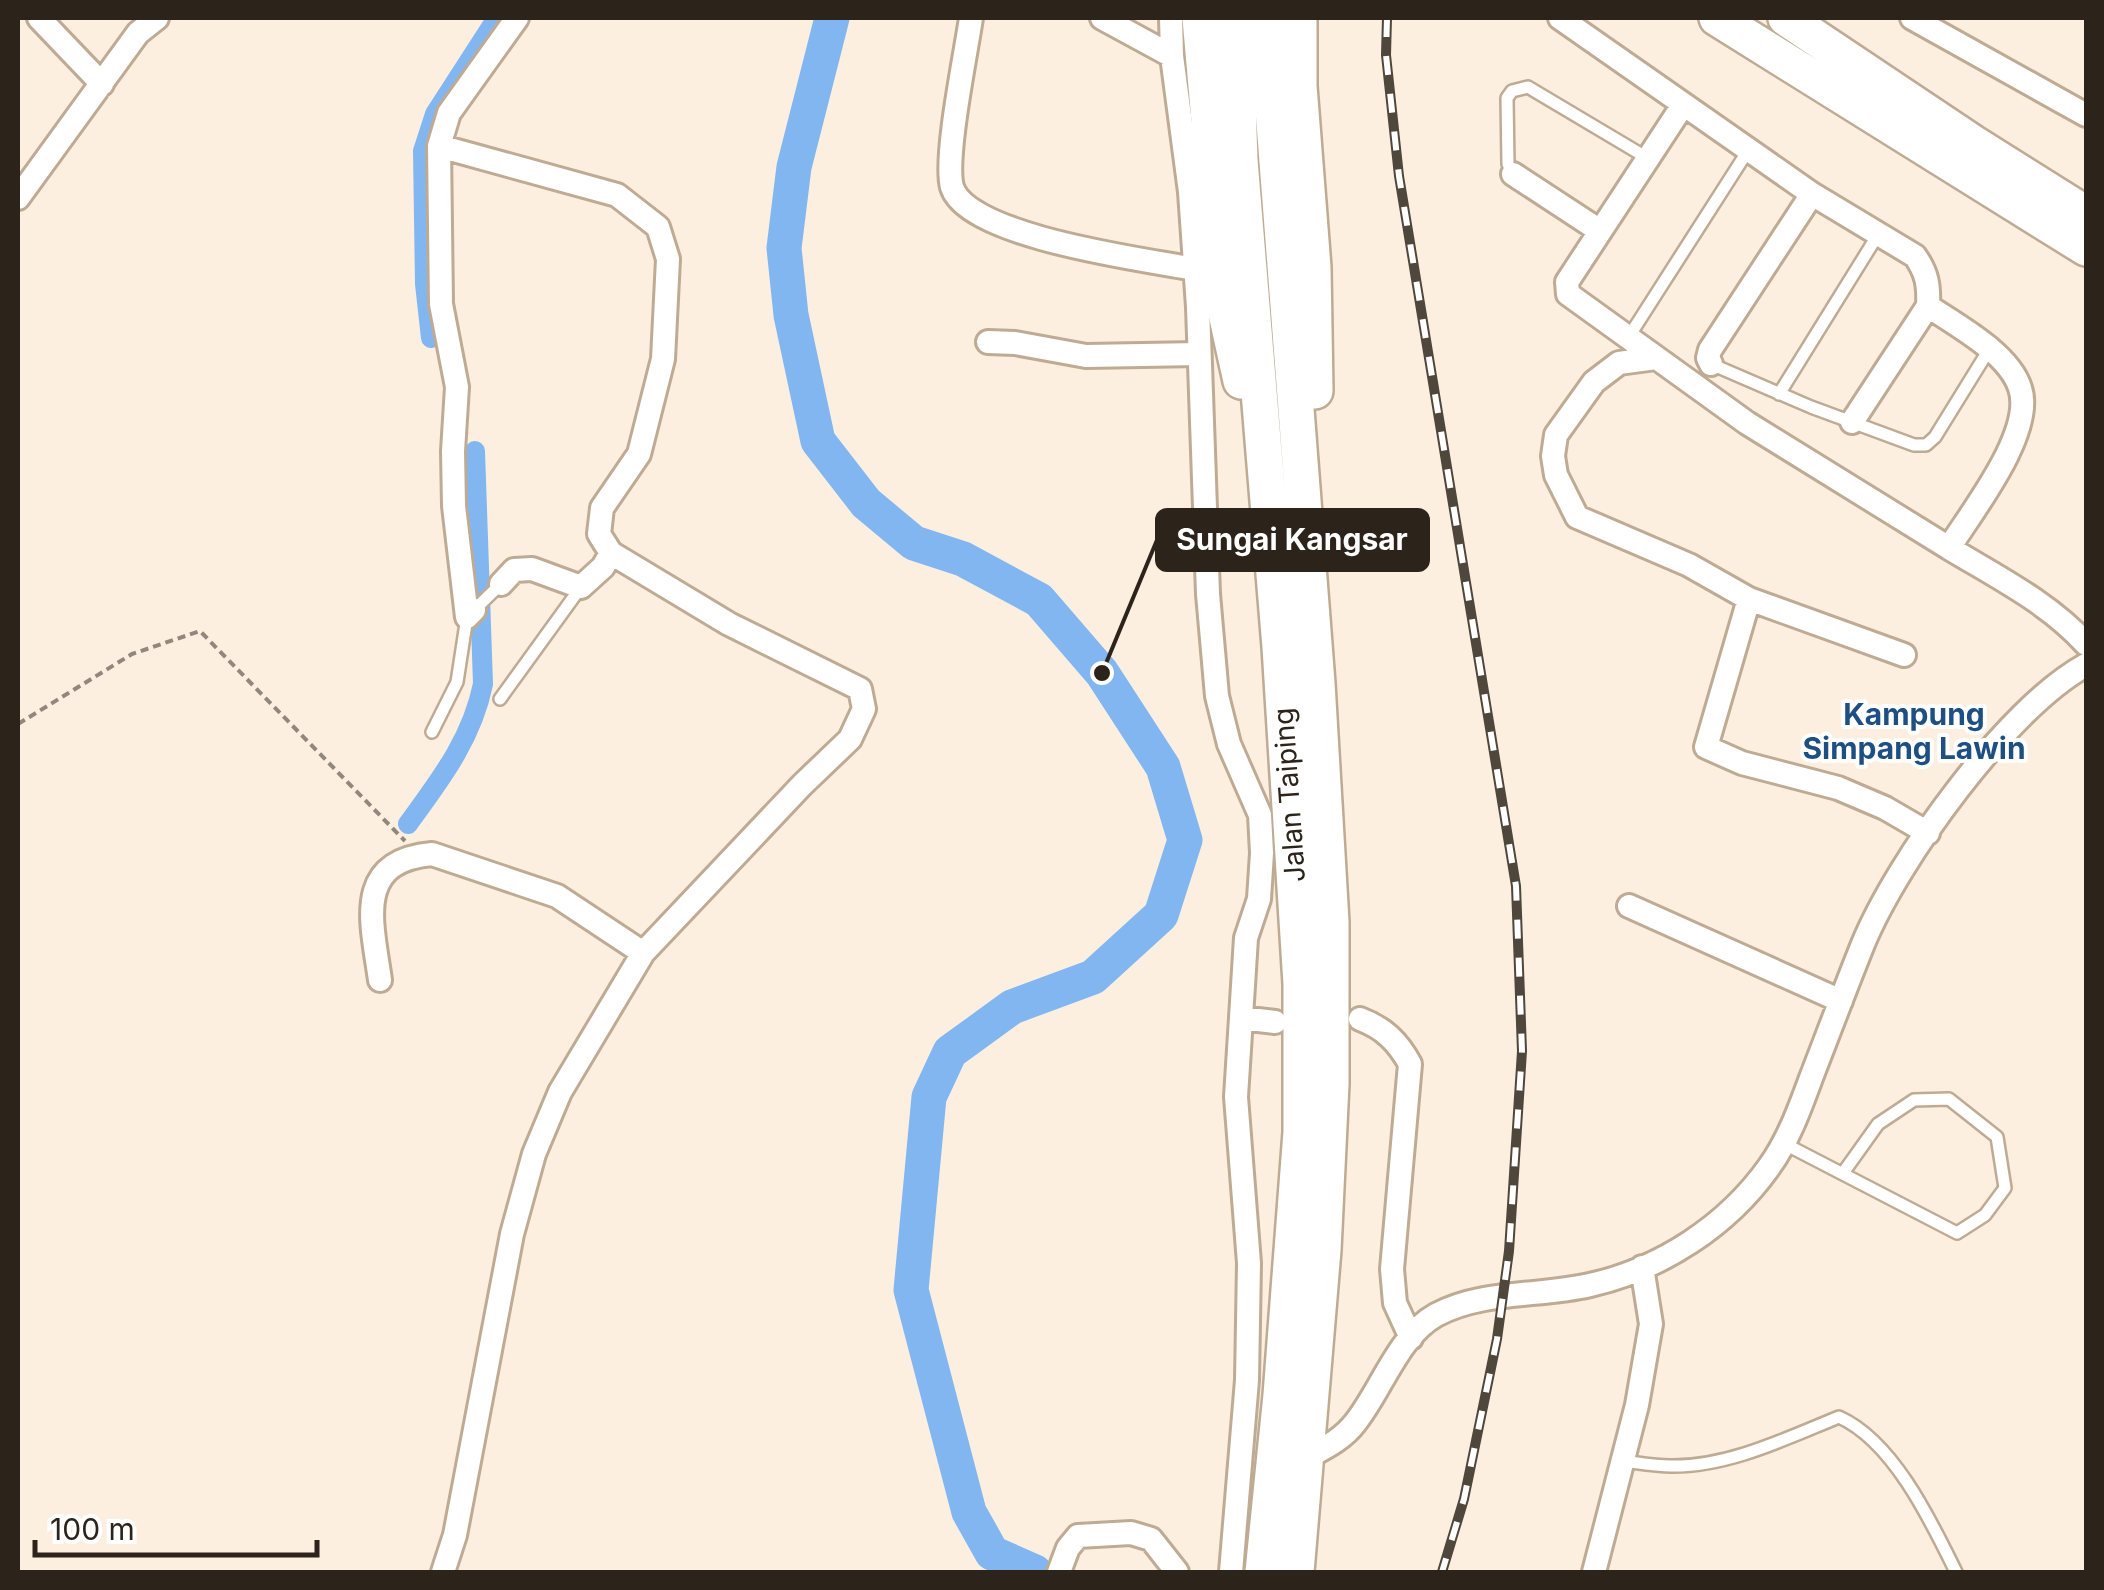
<svg xmlns="http://www.w3.org/2000/svg" width="2104" height="1590" viewBox="0 0 2104 1590" font-family="Inter,sans-serif">
<style>
.lines{fill:none;stroke-linecap:round;stroke-linejoin:round}
.canal{stroke:#82b6f0;stroke-width:20}
.river{stroke:#82b6f0;stroke-width:35}
.service-casing{stroke:#bfab93;stroke-width:16}
.minor-casing{stroke:#bfab93;stroke-width:28}
.trunk-casing{stroke:#bfab93;stroke-width:40}
.path{stroke:#92877c;stroke-width:4;stroke-dasharray:8 5;stroke-linecap:butt}
.service{stroke:#fff;stroke-width:11}
.minor{stroke:#fff;stroke-width:22}
.trunk{stroke:#fff;stroke-width:35}
.rail-casing{stroke:#4f463c;stroke-width:10}
.rail{stroke:#fff;stroke-width:6;stroke-dasharray:19;stroke-linecap:butt}
.labels{text-anchor:middle;dominant-baseline:central;stroke-width:8;stroke-linejoin:round;paint-order:stroke}
.street-label{font-size:28px;fill:#2c241b;stroke:#fff}
.neighbourhood-label{font-size:30px;font-weight:bold;fill:#1e4f82;stroke:#fff}
.leader{fill:none;stroke:#2c241b;stroke-width:4}
.callout-dot{fill:#2c241b;stroke:#fff;stroke-width:4}
.callout{fill:#2c241b;stroke:#2c241b;stroke-width:4}
.callout-label{font-size:30px;text-anchor:middle;font-weight:bold;fill:#fff}
</style>
<rect width="100%" height="100%" fill="#fcefe0"/>
<g class="lines">
<path class="canal" d="M431,338L425,284L423,151L435,114L497,18
M408,824C440,780 472,739 483,684L475,451"/>
<path class="river" d="M832,18L794,167L784,248L791,315L818,441L866,503L914,543L963,559L1039,600L1102,673L1163,767L1185,840L1161,915L1093,977L1012,1007L950,1052L929,1097L911,1290L969,1512L992,1553L1035,1572"/>
<g class="service-casing">
<path id="service" d="M1513,174L1508,164L1507,98L1512,91L1528,87L1649,159
M1628,338L1749,149
M1711,364L1811,407L1914,445H1926L1935,437L1990,348
M1779,394L1879,233
M474,610L501,584
M500,699L581,587
M432,732L457,682L467,617
M1783,1143L1957,1233L1985,1215L2005,1188L1997,1137L1949,1099L1914,1100L1878,1124L1843,1173
M1623,1461C1639,1463 1655,1466 1671,1466C1728,1467 1787,1438 1839,1417C1893,1441 1931,1521 1956,1572"/>
</g>
<g class="minor-casing">
<path id="minor" d="M39,18L102,84
M971,18C966,53 944,158 952,187C967,237 1147,260 1195,269
M1102,18L1172,56
M1171,18L1172,56L1190,192L1198,307L1208,594L1217,696L1229,744L1260,815L1262,853L1259,899L1246,938L1236,1097L1249,1263L1247,1380L1231,1572
M1560,18L1812,194L1915,256C1927,273 1929,285 1928,306L1852,422
M1912,18L2086,115
M1683,105L1567,282L1568,294L1747,423L1949,548
M439,146L617,195L658,227L668,259L663,359L639,454L602,508L599,534L611,553L603,567L581,587L532,569L514,570L501,584
M1513,174L1600,231
M18,198L138,33L157,18
M1928,306C1956,325 2009,353 2020,388C2035,432 1972,511 1949,548C1997,577 2049,603 2086,644
M988,342L1015,343L1086,356L1199,354
M1656,358L1619,363L1594,382L1556,435L1553,456L1556,475L1577,517L1689,565L1749,599L1706,747L1742,763L1838,788L1885,808L1928,833
M1711,364L1708,358L1710,350L1812,194
M1749,599L1904,655
M474,610L467,617L454,506L453,451L457,387L441,304L439,146L449,113L517,18
M1629,906L1841,1001
M380,980C372,923 353,861 432,854L557,896L643,953
M1241,1018L1275,1022
M1360,1019C1384,1028 1398,1042 1410,1064L1392,1269L1395,1303L1411,1338
M1306,1458C1324,1448 1342,1440 1355,1423C1381,1391 1398,1336 1436,1315C1483,1290 1539,1297 1590,1285C1661,1269 1727,1226 1769,1167C1788,1141 1800,1108 1811,1078C1828,1034 1845,989 1863,944C1897,861 2007,708 2086,665
M443,1572L455,1535L512,1234L534,1154L560,1092L643,953L802,785L850,739L864,709L860,689L729,624L611,553
M1059,1572L1068,1548L1078,1536L1131,1533L1151,1539L1177,1572
M1594,1572L1637,1405L1651,1324L1642,1267"/>
</g>
<g class="trunk-casing">
<path id="trunk" d="M1200,18L1226,313L1241,381
M1235,18L1240,160L1280,647L1301,984V1132L1281,1395L1263,1572
M1266,18L1317,683L1331,922V1084L1323,1250L1296,1572
M1299,18V86L1313,267L1315,391
M1717,18L2086,248
M1786,18L1973,143L2086,214"/>
</g>
<path class="path" d="M18,724L132,654L200,631L405,841"/>
<use href="#service" class="service"/>
<use href="#minor" class="minor"/>
<use href="#trunk" class="trunk"/>
<g class="rail-casing">
<path id="rail" d="M1387,18L1386,55L1399,176L1516,886L1522,1051L1509,1251L1497,1339L1464,1499L1442,1572"/>
</g>
<use href="#rail" class="rail"/>
</g>
<g class="labels">
<g class="street-label">
<text transform="translate(1289 795) rotate(-94)">Jalan Taiping</text>
</g>
<g class="neighbourhood-label">
<text x="1914" y="714">Kampung<tspan x="1914" dy="34">Simpang Lawin</tspan></text>
</g>
</g>
<path class="leader" d="M1102 673L1157 540"/>
<circle class="callout-dot" cx="1102" cy="673" r="10"/>
<rect class="callout" x="1157" y="510" width="271" height="60" rx="10"/>
<g class="callout-label">
<text x="1292" y="550">Sungai Kangsar</text>
</g>
<rect width="2104" height="1590" fill="none" stroke="#2c241b" stroke-width="40"/>
<path d="M35 1540v15h282v-15" fill="none" stroke="#2c241b" stroke-width="5"/>
<text x="50" y="1540" font-size="30" fill="#2c241b" stroke="#ffffff" stroke-width="8" paint-order="stroke">100 m</text>
</svg>
